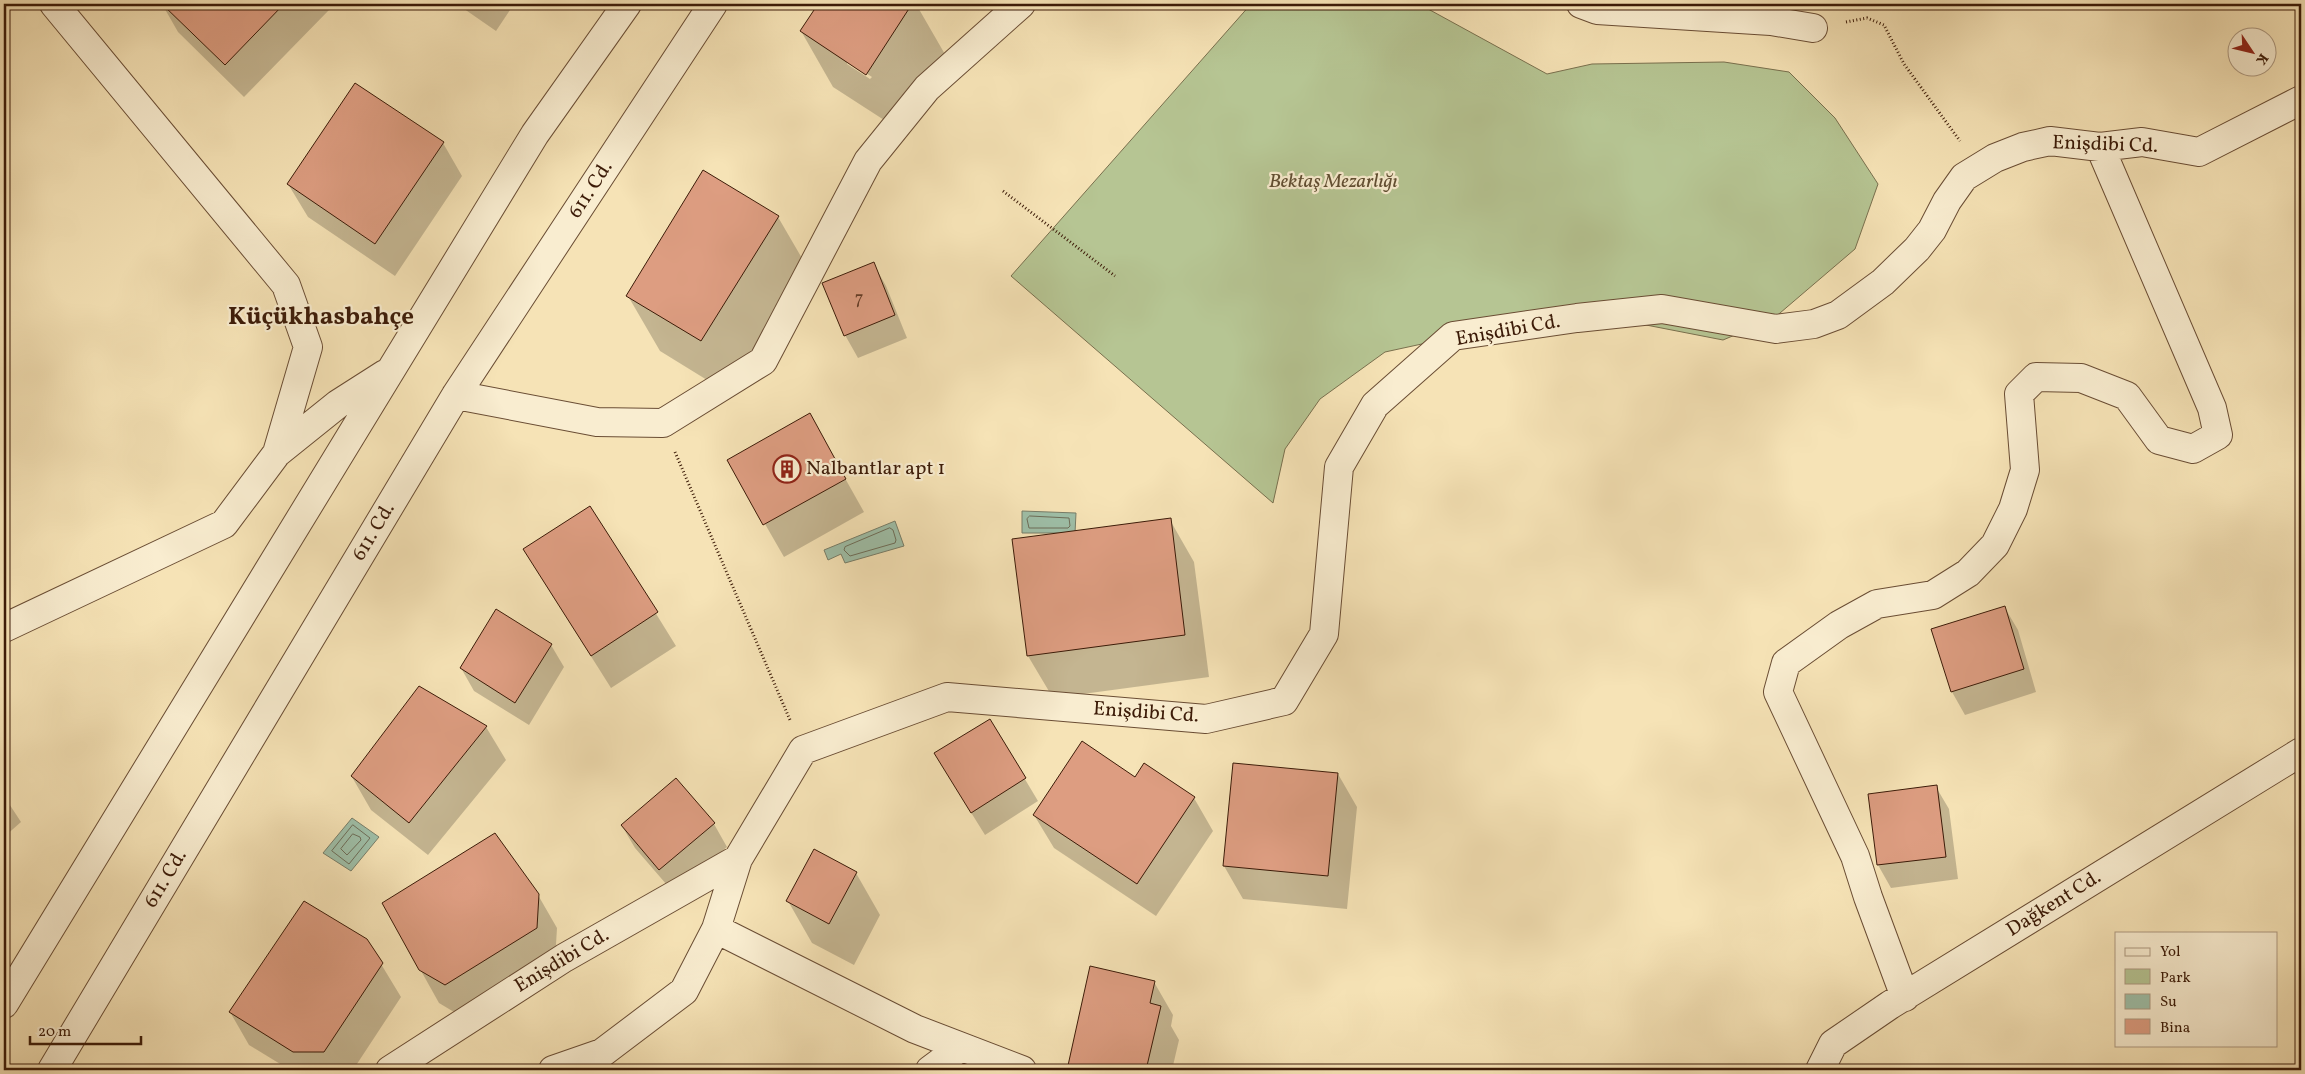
<svg xmlns="http://www.w3.org/2000/svg" width="2305" height="1074" viewBox="0 0 2305 1074" font-family="Vollkorn,serif">
<style>
.green{fill:#b6c593;stroke:#79704e}
.water{fill:#9ebfa8;stroke:#777d68}
.shadow{fill:#0003;fill-rule:evenodd}
.lines{fill:none;stroke-linecap:round;stroke-linejoin:round}
.shore{stroke:#6d6d58;stroke-width:1}
.building{fill:#dd9d81;stroke:#3c1b08}
.street-casing{stroke:#6a4d34;stroke-width:30}
.path{stroke:#3c1b08;stroke-width:3;stroke-dasharray:1 2.5;stroke-linecap:butt}
.street{stroke:#f9edd0;stroke-width:28}
.labels{text-anchor:middle;dominant-baseline:central;stroke-width:4.5;stroke-linejoin:round;paint-order:stroke}
.number-label{font-size:18px;fill:#643c26}
.street-label{font-size:20px;fill:#3c1b08;stroke:#f9edd0}
.park-label{font-size:20px;font-style:italic;fill:#614e32;stroke:#f9edd0}
.poi-label{font-size:20px;fill:#3c1b08;stroke:#f9edd0;text-anchor:start}
.district-label{font-size:25px;font-weight:bold;fill:#3c1b08;stroke:#f9edd0}
</style>
<rect width="100%" height="100%" fill="#f6e3b6"/>
<filter id="stains"><feTurbulence type="fractalNoise" baseFrequency=".004" numOctaves="4"/><feColorMatrix values="0 0 0 0 .2 0 0 0 0 .09 0 0 0 0 .02 0 0 0 .5 -.17"/></filter>
<radialGradient id="worn" r=".72"><stop offset=".6" stop-color="#630" stop-opacity="0"/><stop offset="1" stop-color="#630" stop-opacity=".3"/></radialGradient>
<path class="green" d="M1251,4H1419L1547,74L1592,64L1724,62L1789,72L1835,118L1878,184L1855,249L1773,319L1723,340L1600,316L1546,317L1385,352L1320,399L1285,449L1273,503L1011,276Z"/>
<path class="water" d="M1022,511L1076,513L1075,533H1022Z
M895,521L904,546L845,563L841,554L828,560L824,550Z
M352,818L379,837L351,871L323,853Z"/>
<path class="shadow" d="M162,4H325L329,10L244,97L178,32Z
M457,4H514L496,31Z
M819,4H916L946,56L898,129L833,87L801,31ZM847,61L872,77L870,79L847,64Z
M355,84L443,143L462,176L395,276L308,217L288,184Z
M778,217L810,272L733,396L660,351L628,296Z
M873,263L886,286L907,338L858,358L845,335Z
M828,448L864,512L784,557L765,524Z
M590,507L676,646L611,688L524,550Z
M1170,520L1194,562L1209,677L1053,698L1028,656L1013,541Z
M2005,608L2018,630L2036,692L1965,715L1952,692L1933,630Z
M551,645L564,667L529,725L474,691L461,668Z
M420,688L486,727L506,760L428,855L371,810L352,777Z
M990,721L1038,801L985,835L949,777Z
M1338,774L1357,807L1347,909L1243,899L1224,866Z
M1135,778L1194,798L1213,831L1156,916L1054,848L1034,815Z
M1936,787L1949,809L1958,879L1891,888L1878,865L1870,795Z
M4,796L21,822L4,837Z
M714,824L727,847L673,892L635,848L622,826Z
M856,873L880,915L854,965L812,943L788,901Z
M538,895L557,928L555,961L464,1018L439,1003L420,969Z
M381,964L401,997L353,1070H290L249,1045L230,1012Z
M1091,967L1154,982L1173,1015L1171,1026L1179,1040L1172,1070H1068Z"/>
<g class="lines">
<path class="shore" d="M1030,516L1069,518L1070,526L1068,528H1029L1027,519Z
M890,528L893,530L896,540L895,543L850,556L844,550L845,547Z
M353,825L370,838L349,864L332,851Z
M353,834L360,837L361,840L347,855L341,849Z"/>
</g>
<path class="building" d="M162,4H284L225,65Z
M818,4H912L866,75L800,31Z
M355,83L444,142L375,244L287,184Z
M703,170L779,216L701,341L626,296Z
M874,262L895,315L844,336L822,283Z
M810,413L846,479L763,525L727,460Z
M590,506L658,612L591,656L523,549Z
M1171,518L1185,635L1027,656L1012,539Z
M2005,606L2024,669L1951,692L1931,629Z
M496,609L552,644L515,703L460,668Z
M419,686L487,726L409,823L351,776Z
M990,719L1026,778L971,813L934,753Z
M1082,741L1135,777L1144,763L1195,797L1137,884L1033,815Z
M1233,763L1338,773L1328,876L1223,866Z
M676,778L715,823L659,870L621,825Z
M1937,785L1946,857L1877,865L1868,794Z
M495,833L539,894L537,928L445,985L419,970L382,903Z
M814,849L857,872L829,924L786,901Z
M304,901L367,939L383,963L324,1052H293L229,1012Z
M1090,966L1155,981L1150,1003L1161,1006L1146,1070H1067Z"/>
<g class="lines">
<g class="street-casing">
<path id="street" d="M1581,4L1597,10L1771,21L1813,28
M456,395L597,422L663,423L763,361L868,161L927,88L1021,4
M277,453L338,404L385,374
M4,628L224,524L277,453L308,347L286,285L54,4
M716,929L915,1029L1022,1070
M1905,997L1868,897L1855,856L1778,692L1786,663L1839,625L1877,604L1933,595L1968,573L1995,545L2013,509L2025,470L2019,394L2036,377L2081,378L2127,396L2159,440L2193,449L2218,435L2212,408L2100,147
M4,1004L535,134L627,4
M52,1070L456,395L713,4
M390,1070L564,958L738,859L803,750L947,697L1206,719L1284,701L1324,634L1339,467L1375,405L1453,336L1577,318L1662,309L1776,329L1814,324L1838,315L1883,282L1917,249L1932,230L1947,201L1964,177L1995,158L2023,147L2050,141L2100,147L2142,142L2199,152L2301,100
M553,1070L602,1053L684,991L716,929L738,859
M930,1070L961,1047
M1820,1070L1833,1044L1890,1005L2301,752"/>
</g>
<path class="path" d="M1846,22L1867,18L1884,25L1904,64L1960,141
M1003,191L1115,276
M675,452L790,720"/>
<use href="#street" class="street"/>
</g>
<defs>
<g id="building-ring" transform="scale(1.4375)"><circle r="9.5" fill="#f9edd0" stroke="#8f2418" stroke-width="1.5"/><path d="M-4-6H4V6H1V3H-1V6H-4ZM-2.5-4.3h1.7v1.8h-1.7ZM.8-4.3h1.7v1.8H.8ZM-2.5-1h1.7V.8h-1.7ZM.8-1h1.7V.8H.8Z" fill="#8f2418"/></g>
</defs>
<g fill-rule="evenodd">
<use href="#building-ring" x="787" y="469"/>
</g>
<g class="labels">
<g class="number-label">
<text x="859" y="299">7</text>
</g>
<g class="street-label">
<text transform="translate(2105 145) rotate(2)">Enişdibi Cd.</text>
<text transform="translate(591 190) rotate(-57)">611. Cd.</text>
<text transform="translate(1508 331) rotate(-10)">Enişdibi Cd.</text>
<text transform="translate(374 532) rotate(-59)">611. Cd.</text>
<text transform="translate(1146 713) rotate(4)">Enişdibi Cd.</text>
<text transform="translate(166 879) rotate(-59)">611. Cd.</text>
<text transform="translate(2054 904) rotate(-32)">Dağkent Cd.</text>
<text transform="translate(562 961) rotate(-31)">Enişdibi Cd.</text>
</g>
<g class="park-label">
<text x="1333" y="182">Bektaş Mezarlığı</text>
</g>
<g class="poi-label">
<text x="806" y="469">Nalbantlar apt 1</text>
</g>
<g class="district-label">
<text x="321" y="317">Küçükhasbahçe</text>
</g>
</g>
<rect width="2305" height="1074" fill="none" stroke="#f6e3b6" stroke-width="20"/>
<rect x="5" y="5" width="2295" height="1064" fill="none" stroke="#3c1b08" stroke-width="2.5"/>
<rect x="10" y="10" width="2285" height="1054" fill="none" stroke="#3c1b08"/>
<rect x="2115" y="932" width="162" height="115" fill="#f9edd0" stroke="#ad9980"/>
<rect x="2125" y="948" width="25" height="8" fill="#f9edd0" stroke="#ad9980"/>
<text x="2160" y="956" font-size="15" fill="#3c1b08">Yol</text>
<rect x="2125" y="969" width="25" height="15" fill="#b6c593" stroke="#ad9980"/>
<text x="2160" y="982" font-size="15" fill="#3c1b08">Park</text>
<rect x="2125" y="994" width="25" height="15" fill="#9ebfa8" stroke="#ad9980"/>
<text x="2160" y="1006" font-size="15" fill="#3c1b08">Su</text>
<rect x="2125" y="1019" width="25" height="15" fill="#dd9d81" stroke="#ad9980"/>
<text x="2160" y="1032" font-size="15" fill="#3c1b08">Bina</text>
<g transform="translate(2252 52) rotate(125)"><circle r="24" fill="#f9edd0" stroke="#ad9980"/>
<path d="M0-4L9 19L0 12L-9 19Z" fill="#8f2418"/>
<text y="-8" font-size="14" font-weight="bold" text-anchor="middle" fill="#3c1b08">K</text>
</g>
<path d="M30 1036v8h111v-8" fill="none" stroke="#3c1b08" stroke-width="2.5"/>
<text x="38" y="1036" font-size="15" fill="#3c1b08" stroke="#f9edd0" stroke-width="4" paint-order="stroke">20 m</text>
<rect width="100%" height="100%" filter="url(#stains)"/>
<rect width="100%" height="100%" fill="url(#worn)"/>
</svg>
